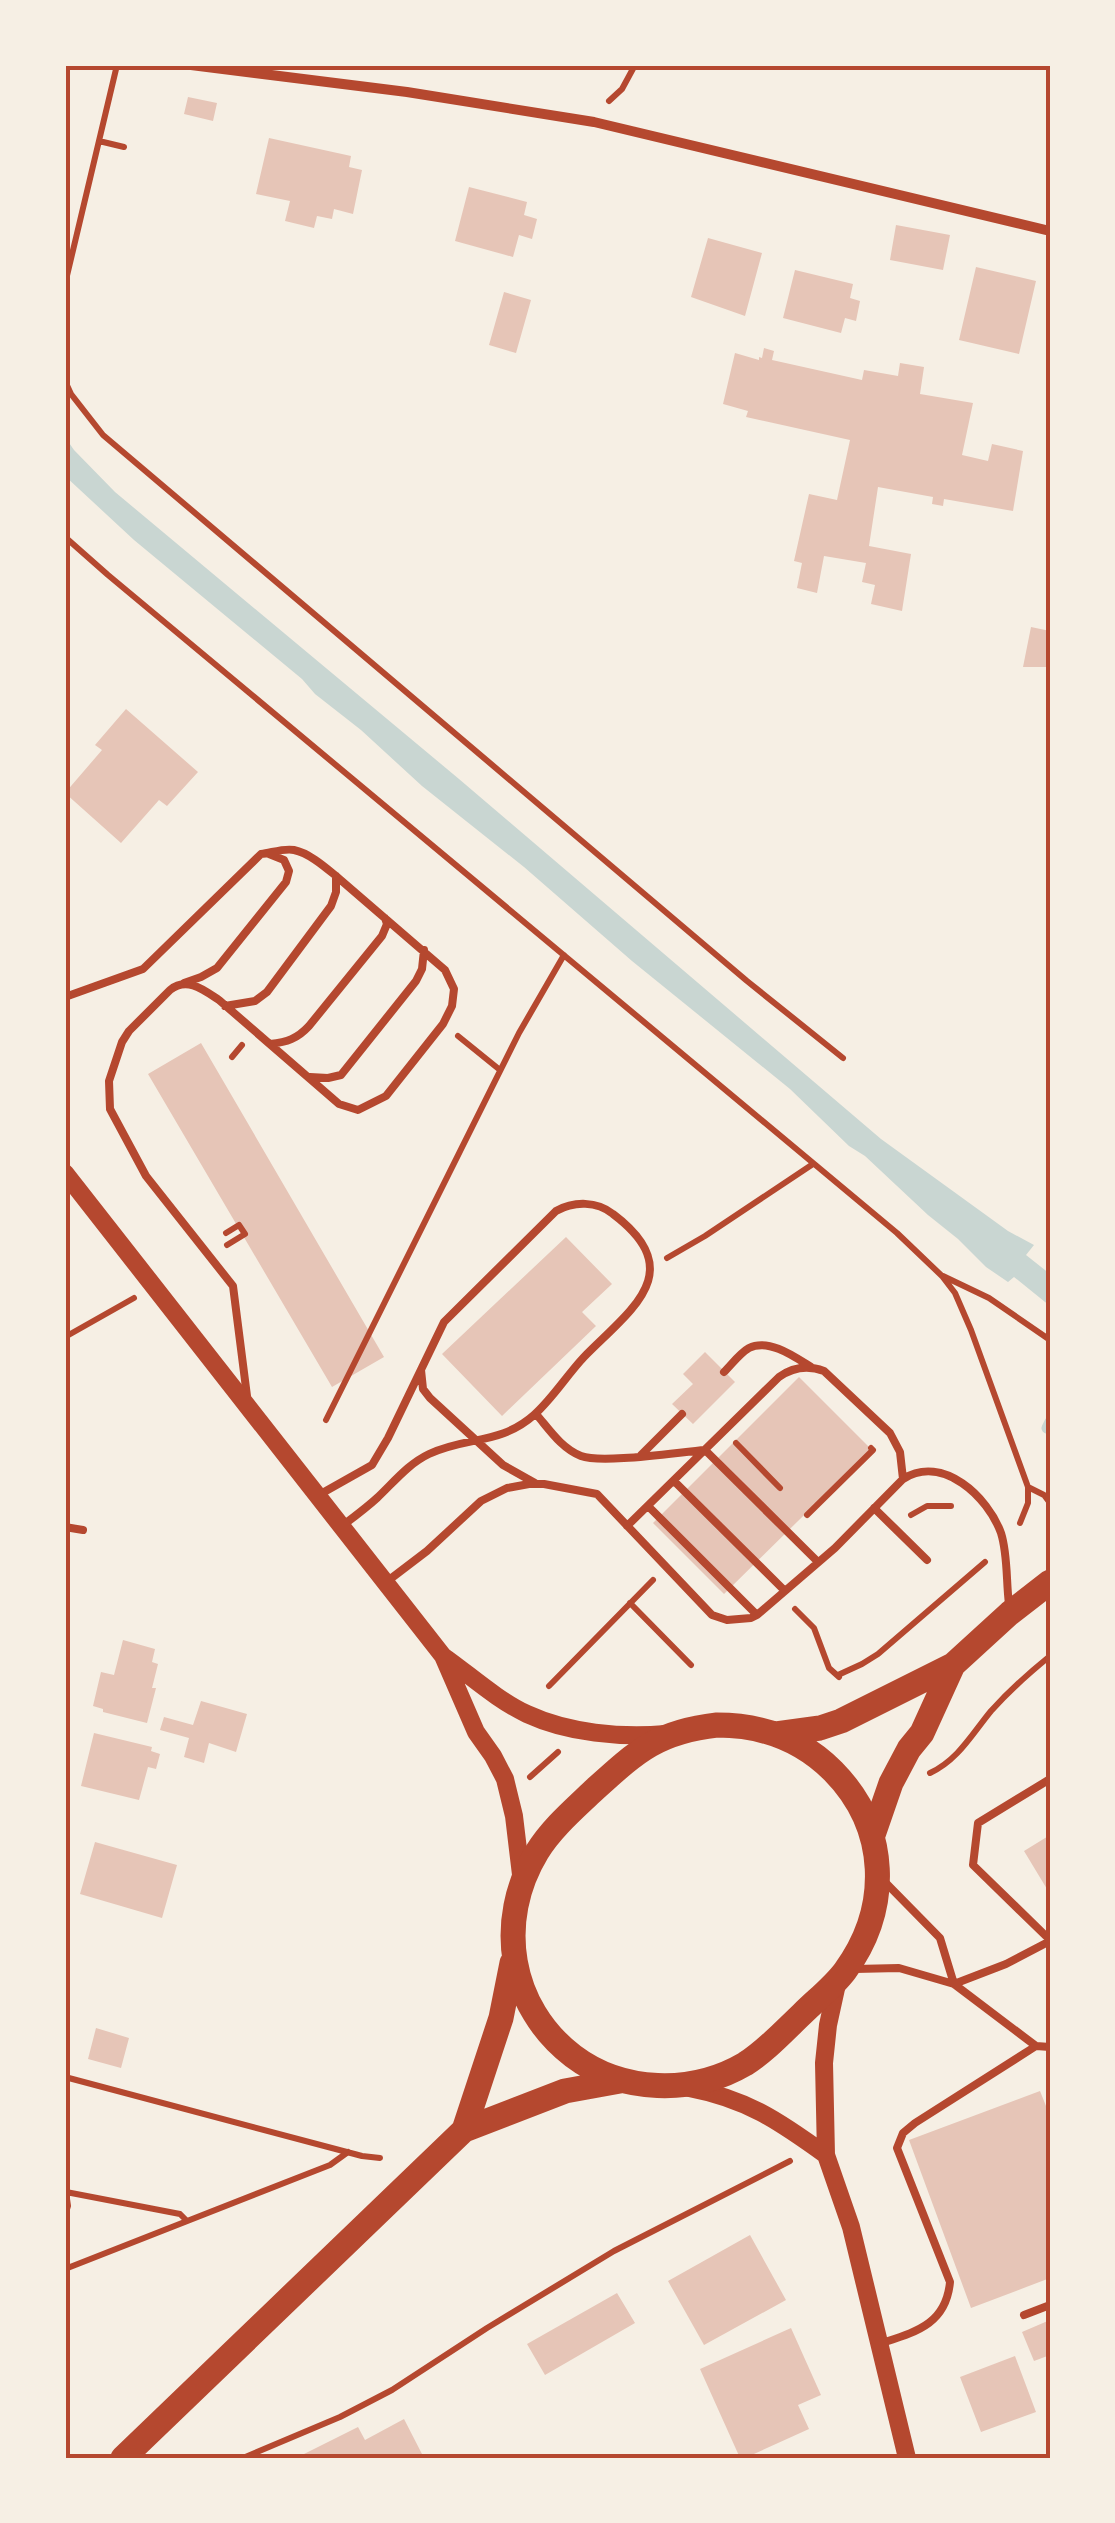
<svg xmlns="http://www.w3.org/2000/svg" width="1115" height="2523" viewBox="0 0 1115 2523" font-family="'Open Sans',sans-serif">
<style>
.water{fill:#c9d6d2}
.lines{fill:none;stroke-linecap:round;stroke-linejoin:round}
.stream{stroke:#c9d6d2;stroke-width:11}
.building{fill:#e6c5b7}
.path{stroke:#b5482f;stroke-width:6}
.service{stroke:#b5482f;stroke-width:8}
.minor{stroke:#b5482f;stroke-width:10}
.tertiary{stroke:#b5482f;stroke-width:18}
.primary{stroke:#b5482f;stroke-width:25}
.neatline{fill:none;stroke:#b5482f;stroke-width:4}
</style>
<rect width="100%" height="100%" fill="#f6efe4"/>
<path class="water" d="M65,437L74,450L115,492L459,779L881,1139L1008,1231L1034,1245L1026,1255L1050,1274V1306L1014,1277L1008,1282L986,1267L958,1239L928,1215L865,1156L849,1146L790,1089L632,961L524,867L422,786L361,730L315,694L302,679L134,540L65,476Z"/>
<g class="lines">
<path class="stream" d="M1047,1428L1050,1422"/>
</g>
<path class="building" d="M188,97L217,103L213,121L184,114Z
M269,138L351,156L349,167L362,170L353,214L334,209L332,219L317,216L314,228L285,221L290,201L256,194Z
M469,187L527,202L524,215L537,219L532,239L519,235L513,257L455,241Z
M896,225L950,235L943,270L890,260Z
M708,238L762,253L745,316L691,297Z
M976,267L1036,281L1019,354L959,340Z
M795,270L853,284L850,298L860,301L856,321L845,318L841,333L783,318Z
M504,292L531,300L516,353L489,345Z
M764,348L774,351L772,360L862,380L864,370L898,376L900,363L924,367L920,394L973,403L962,455L988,461L992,444L1023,451L1013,511L944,499L943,506L932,504L933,497L878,487L869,546L911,554L902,611L871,604L875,585L862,582L866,563L824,556L817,593L797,588L802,563L794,561L809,494L837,500L850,440L746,417L748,411L723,404L735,353L759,360V357L762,358Z
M1031,627L1050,631V667H1023Z
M126,709L198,772L167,806L159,800L121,843L65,793L102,750L95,745Z
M201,1043L384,1357L332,1387L148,1074Z
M566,1237L612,1284L582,1312L596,1326L502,1416L442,1354Z
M705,1352L735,1382L693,1424L672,1404L693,1384L683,1374Z
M799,1377L871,1449L724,1594L653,1523Z
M123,1640L155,1649L152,1662L158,1664L152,1688H156L147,1723L103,1712V1709L93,1706L101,1672L114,1675Z
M201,1701L247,1714L236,1752L209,1743L204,1763L184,1757L189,1738L160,1730L164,1717L193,1725Z
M94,1733L152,1747L151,1751L160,1754L156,1769L148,1767L139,1800L81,1786Z
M1050,1835V1894L1024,1851Z
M95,1842L177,1865L162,1918L80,1894Z
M96,2028L129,2038L121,2068L88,2059Z
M1040,2091L1048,2111L1050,2110V2278L971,2308L909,2140Z
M750,2235L786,2300L704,2345L668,2281Z
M617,2293L635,2323L545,2375L527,2344Z
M1050,2320V2355L1034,2361L1022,2332Z
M791,2328L821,2395L798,2405L809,2429L745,2458H740L700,2369Z
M1015,2356L1036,2412L981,2432L960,2377Z
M404,2419L422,2454L413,2458H306L304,2454L358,2427L365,2440Z"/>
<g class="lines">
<path class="path" d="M609,101L622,89L635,65
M99,141L124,147
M65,284L117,65
M65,381L71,394L103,435L747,981L843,1058
M65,537L108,575L897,1233L942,1276L955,1293L971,1330L1028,1487V1503L1020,1523
M458,1036L500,1070
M232,1057L242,1045
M226,1233L239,1225L245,1234L227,1245
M667,1258L705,1236L813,1164
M943,1276L989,1298L1050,1340
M65,1337L134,1298
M326,1420L519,1033L564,955
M736,1443L780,1488
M1028,1487L1044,1495L1050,1503
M807,1515L873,1450L871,1448
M911,1515L927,1506H951
M630,1603L691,1665
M795,1609L814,1628L829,1668L839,1677
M838,1675L862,1664L878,1654L985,1562
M549,1686L653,1580
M930,1773C958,1760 972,1734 991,1711C1009,1691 1029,1673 1050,1656
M530,1777L558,1752
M65,2077L362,2156L380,2158
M66,2192L180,2214L187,2221
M65,2216L68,2206L66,2192
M65,2269L330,2165L348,2152
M243,2458L340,2417L392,2390L487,2328L614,2251L790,2161"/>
<path class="service" d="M184,983L201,977L217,968L286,882L289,871L284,860L269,854
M65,997L143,969L261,854C271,853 283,848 294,850C309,853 325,867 336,876L445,970L454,989L452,1006L443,1024L386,1096L358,1110L339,1104L219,1000C204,990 187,976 170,990L129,1031L122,1042L109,1081L110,1109L146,1176L233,1286L247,1396
M225,1006L255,1001L267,992L331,906L336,892V876
M270,1044C287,1042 297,1039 309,1026L382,936L387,924L385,918
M310,1077L328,1078L341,1075L416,981L422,969L424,950
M421,1370L423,1389L430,1398L503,1465L535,1483
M724,1372C732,1364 740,1353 749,1348C769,1338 795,1357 811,1367
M536,1414C549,1429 561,1448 581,1456C602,1464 679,1452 705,1450L818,1562
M641,1455L682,1414
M674,1481L785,1591
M317,1496L372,1465L388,1438L444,1322L556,1211C574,1201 597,1201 613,1214C690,1272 630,1310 584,1357C567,1375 553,1398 534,1415C500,1445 467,1436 429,1454C408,1464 394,1482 377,1498C366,1508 354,1517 342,1526
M648,1506L757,1615
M874,1508L927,1560
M627,1526L779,1377C793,1367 808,1365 824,1371L890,1433L900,1452L903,1479
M65,1527L83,1530
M385,1583L427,1551L481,1501L507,1488L529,1484H544L597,1494L712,1615L727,1620L751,1618L757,1615L835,1548L903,1479C943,1454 988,1497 1001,1533C1008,1555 1006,1582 1009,1604
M1050,1779L978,1823L973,1865L1050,1940
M855,1969L899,1968L954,1984L940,1938L883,1880
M954,1984L1036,2046L1050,2047
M954,1984L1006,1964L1050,1941
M1024,2315L1050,2305
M879,2344C915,2332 946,2325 950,2282L897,2148L903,2133L915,2123L1036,2046"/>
<path class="minor" d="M191,65L407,92L594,122L1050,231"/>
<path class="tertiary" d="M65,1173L443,1656L476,1732L493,1756L505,1779L514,1816L522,1883
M443,1656C470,1675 497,1700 527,1714C568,1733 621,1738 666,1734
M837,1984L828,2025L824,2063L826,2155L851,2227L907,2458
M689,2088C747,2099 779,2121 826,2155"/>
<path class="primary" d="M717,1725C762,1725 801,1739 833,1771C889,1828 891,1908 845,1971C833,1987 816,2000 802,2014C784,2031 766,2051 745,2064C692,2095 622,2093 573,2056C509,2007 495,1921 537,1852C551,1829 573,1810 593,1791C636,1752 656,1732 717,1725Z
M776,1734L820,1728L841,1721L953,1665L1010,1613L1050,1582
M873,1835L891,1783L909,1749L922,1733L953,1665
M464,2130L501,2018L512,1963
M123,2458L464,2130L565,2091L620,2081"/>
</g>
<rect width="1115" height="2523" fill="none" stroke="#f6efe4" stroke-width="135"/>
<rect x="68" y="68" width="980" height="2388" class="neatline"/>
</svg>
